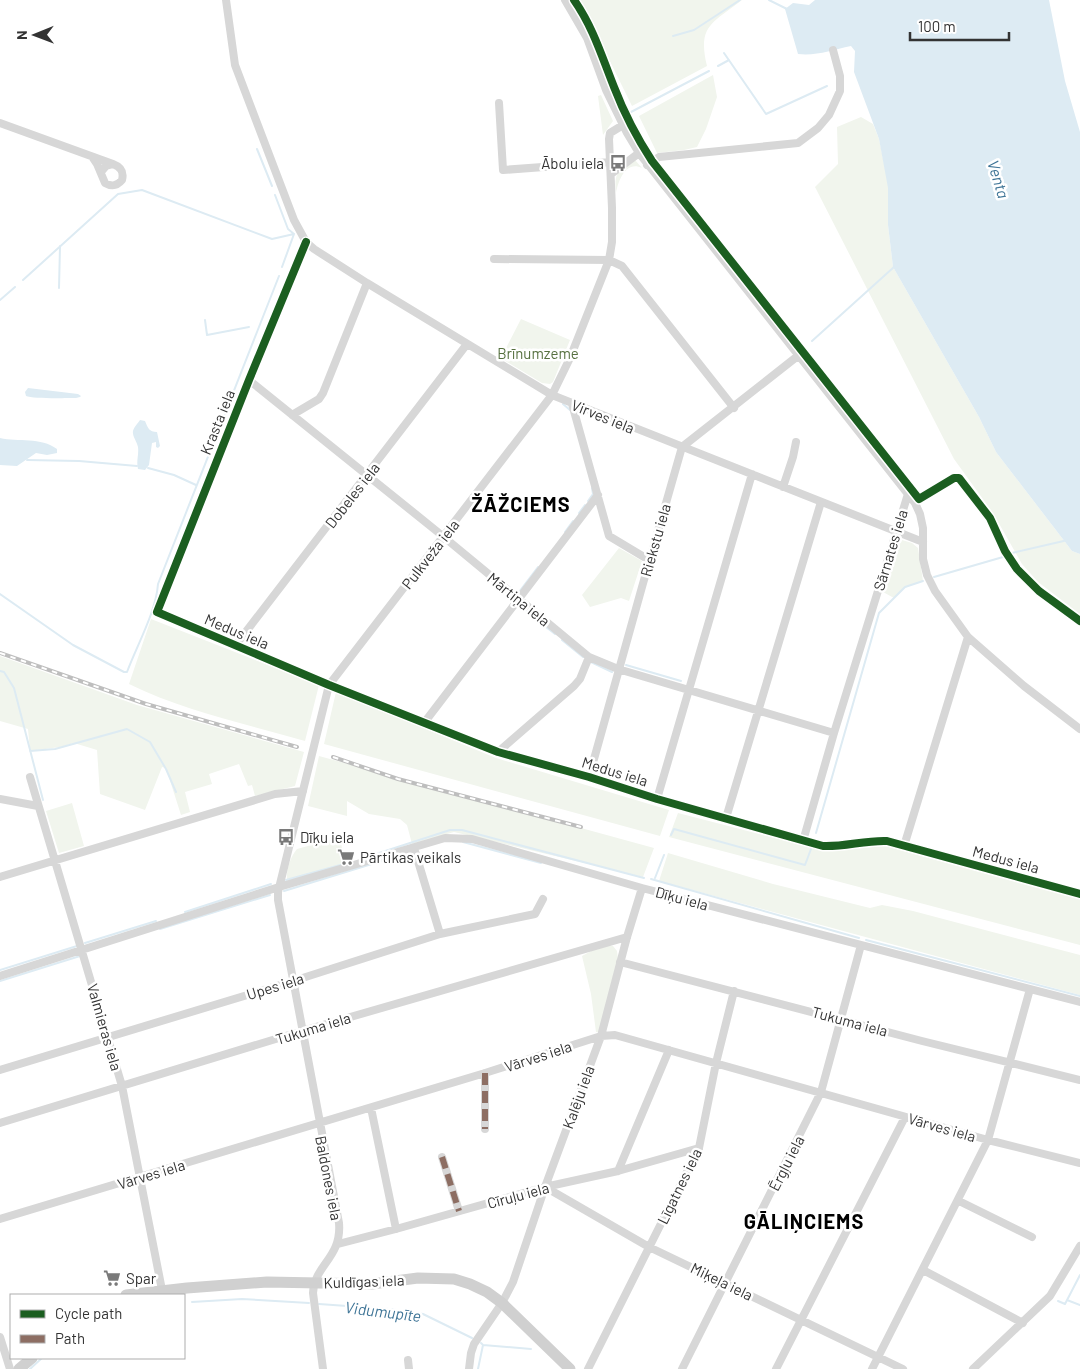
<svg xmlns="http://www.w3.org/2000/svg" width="1080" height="1369" viewBox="0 0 1080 1369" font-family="Barlow,sans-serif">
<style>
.green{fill:#f1f5ed}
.water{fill:#ddebf3}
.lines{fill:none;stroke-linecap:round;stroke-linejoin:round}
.stream{stroke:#ddebf3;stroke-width:2}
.street{stroke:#d7d7d7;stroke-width:8}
.secondary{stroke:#d0d0d0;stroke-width:11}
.rail-casing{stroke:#bebebe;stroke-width:4}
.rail{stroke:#fff;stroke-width:2;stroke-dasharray:5.5;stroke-linecap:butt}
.quiet{stroke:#8d6e63;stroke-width:6;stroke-dasharray:12 6;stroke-linecap:butt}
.cycleway-casing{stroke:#fff;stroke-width:11}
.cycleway{stroke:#1b5e20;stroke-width:8}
.labels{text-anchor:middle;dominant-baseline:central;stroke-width:5;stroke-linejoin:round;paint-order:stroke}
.poi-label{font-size:15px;fill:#333;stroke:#fff;text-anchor:start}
.park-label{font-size:15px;fill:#56703f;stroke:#fff}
.street-label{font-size:15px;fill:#333;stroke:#fff}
.water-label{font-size:16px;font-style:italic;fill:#3f7597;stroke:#fff}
.district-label{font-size:20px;font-weight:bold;letter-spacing:1px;fill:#000;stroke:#fff}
</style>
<rect width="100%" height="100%" fill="#fff"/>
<path class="green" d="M576,0H742C713,23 697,25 707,66L632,106L593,27Z
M713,75L717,97L706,129L697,147L684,150L657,153L639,116Z
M601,95L613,121L603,135L598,96Z
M861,117L873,124L879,139L889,188L888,225L893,267L979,417L996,452L1072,551L1080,554V614L1038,582L1022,564L993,513L954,459L815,187L838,164L837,127Z
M635,160L642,168C626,160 618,181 616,193C614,171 618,172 635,160Z
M521,319L570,340L553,382L550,384L542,383L499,357L504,352Z
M902,540L912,543L918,548L923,581L905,587L894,598L883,592L897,546Z
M619,548L642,561L629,601L621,598L590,607L582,595Z
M151,619L319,685L305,741C247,724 184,711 129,684Z
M0,656L137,705L304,752L295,786L255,796L252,785L248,786L239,764L209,774L212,784L185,792L190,812L181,815L166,768L162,767L145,810L100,794L97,750L74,743L60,747L30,751L28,729L0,721Z
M336,692L496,758L669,810L660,836L324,744Z
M319,756L654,848L643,877L454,832L412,844L407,825L400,819L369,814L347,801V816L308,806Z
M72,803L84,846L59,853L46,811Z
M678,813L825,851L885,846L1080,899V945L669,837Z
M340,837L345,866L287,881C286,871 290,857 297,849Z
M668,853L773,884L870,908L882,905L913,911L1080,955V995L659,881Z
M607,945L613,946L617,951L618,959L599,1032H596L591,994L582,956L595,949Z"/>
<path class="water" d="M815,0H1049L1065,81L1080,132V554L1072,551L996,452L979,417L893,267L888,225V188L879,139L854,72L855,51L851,46C832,50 817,56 798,54L785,9L793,3L809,5Z
M28,388L78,394L81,396L80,397L76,398C66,398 32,399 26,396L25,392Z
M140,420L145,421C148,428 149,432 157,432L160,446L158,448L156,447V442L152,443L149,465L145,470L138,469C136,461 139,455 138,447C137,442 132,436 133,431C134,427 138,423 140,420Z
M0,438C18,442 41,437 57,449V453L47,455L36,453L17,466L0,465Z"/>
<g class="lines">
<path class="stream" d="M769,0L787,9
M673,36L694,30L740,0
M724,53L766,114L827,86
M718,66L729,60
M631,112L709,71
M257,149L272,186
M275,195L288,229L294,234
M282,267L294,234
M23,280L118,194L142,190L272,239L294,234
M59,288L60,246
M0,300L15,287
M205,320L207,335L249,327
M812,341L894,267
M563,404L570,410
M27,460L79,461L137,466
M148,468L174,475L196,485
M588,501L593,494L592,488
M579,513L585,505
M565,532L573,521
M1012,553L1068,540
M934,577L1003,557
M519,592L538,567
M0,594L73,645L124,672H127C137,645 156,612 158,584L279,276
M519,605L538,620
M546,627L555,634
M562,640L583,657
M591,662L612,672
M626,665L681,681
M0,671L4,672L14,688L43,800
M30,751L55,749L127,729L150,742L166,769L176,792
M816,833L879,613L905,587L923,581
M671,835L674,829L805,865L811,849
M463,842L541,863
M373,855L450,830H462L644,878
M655,878L664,855
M651,879L859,938
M286,880L344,864
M284,891L401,855
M185,912L271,884
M160,929L270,895
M866,940L1080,996
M85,943L156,921
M0,970L77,946
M0,981L80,956
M1067,1300L1080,1305
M1058,1301L1065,1304L1080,1275
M192,1302L242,1299L309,1303
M319,1304L389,1309L423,1314L472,1338
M483,1345L531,1349
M30,1369L42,1358
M478,1369L483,1345L481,1343"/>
<path class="street" d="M226,0L235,65L294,220L306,242L314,249L367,283L552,395L923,542
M565,0L587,38L606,90L627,133L639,153L915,503L920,514L923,528V559L927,575L935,591L968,637L1024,686L1080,729
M499,103L503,170L610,162
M0,123L113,164
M93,158L97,164L105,183C112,187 117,186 122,180C124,172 121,167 113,164L106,166L101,172
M647,165L659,157L798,143L818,128L829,115L840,91V76L833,50
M611,174L639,153
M306,242L249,380L157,612L329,685L498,752L589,777L657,799L823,846C845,847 865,840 887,841L1080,894
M494,259L609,260L622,266L734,408
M249,380L439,533L589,657L618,669L834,733
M572,404L609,536L649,560
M292,415L319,399L323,393L367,283
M783,487L793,457L796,442
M235,646L467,344
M424,723L598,495
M498,752L574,686L580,679L589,657
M30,777L122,1086L162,1290
M589,777L642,587L682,447L799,355
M0,799L38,806
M657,799L752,474
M726,818L821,502
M803,841L834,733L908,494
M904,846L968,637
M414,848L440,934
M0,877L275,794L303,791
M620,962L922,1041L1080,1080
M0,976L279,887L445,838L472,839L642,888L1080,1002
M0,1070L290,982L440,934L535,914L543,899
M485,1073V1129
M371,1108L396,1229
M0,1123L302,1031L627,937
M442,1157L459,1211
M618,1171L669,1050
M545,1187L649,1247L903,1369
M959,1201L1032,1237
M0,1219L485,1073L601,1036L615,1035L988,1140L1080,1163
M338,1244L396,1229L545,1187L618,1171L699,1148
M923,1270L1023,1323
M0,1337L10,1369
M408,1360L409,1369
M323,1369L313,1293C314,1265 342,1258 339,1223L278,900V892L329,685L552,395L570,358L609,260L612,242V208L609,139L610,133L623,125
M469,1369L471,1353L474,1344L502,1303L513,1282L545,1187L601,1036L627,937L642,888
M588,1369L699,1148L716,1063L734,991
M682,1369L821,1092L861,945
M776,1369L905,1117
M872,1369L988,1140L1030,989
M973,1369L1050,1296L1080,1246"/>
<path class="secondary" d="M126,1295L187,1288L267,1282L372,1284L418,1278L454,1279L470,1284L487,1292L502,1303L570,1369
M19,1369L32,1358"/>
<g class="rail-casing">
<path id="rail" d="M0,653L146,704L297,747
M333,757L398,779L581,827"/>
</g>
<use href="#rail" class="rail"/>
<path class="quiet" d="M485,1073V1129
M442,1157L459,1211"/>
<g class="cycleway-casing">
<path id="cycleway" d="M574,0C593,27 602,57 614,87C624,113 637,138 652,161L919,499L954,478H959L990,518L1005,551L1017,569L1039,591L1080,621
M306,242L249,380L157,612L329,685L498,752L589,777L657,799L823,846C845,847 865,840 887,841L1080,894"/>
</g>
<use href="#cycleway" class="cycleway"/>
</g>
<defs>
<g id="bus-bare" transform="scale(1.35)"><path d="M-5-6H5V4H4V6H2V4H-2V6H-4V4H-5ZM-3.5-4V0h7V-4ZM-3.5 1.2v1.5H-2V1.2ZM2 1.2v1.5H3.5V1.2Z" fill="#7a7a7a" stroke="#fff" stroke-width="2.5" paint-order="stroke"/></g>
<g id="supermarket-bare" transform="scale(1.35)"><path d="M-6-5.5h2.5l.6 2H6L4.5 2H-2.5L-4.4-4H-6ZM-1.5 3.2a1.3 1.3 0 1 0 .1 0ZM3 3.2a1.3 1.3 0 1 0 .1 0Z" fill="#7a7a7a" stroke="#fff" stroke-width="2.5" paint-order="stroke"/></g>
</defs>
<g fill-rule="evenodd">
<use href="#bus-bare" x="618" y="163"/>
<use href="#bus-bare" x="286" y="837"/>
<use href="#supermarket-bare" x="346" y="857"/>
<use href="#supermarket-bare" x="112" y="1278"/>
</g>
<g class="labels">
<g class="poi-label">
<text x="604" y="163" text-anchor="end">Ābolu iela</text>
<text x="300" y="837">Dīķu iela</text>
<text x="360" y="857">Pārtikas veikals</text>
<text x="126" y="1278">Spar</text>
</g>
<g class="park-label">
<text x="538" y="353">Brīnumzeme</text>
</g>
<g class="street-label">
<text transform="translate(603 416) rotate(22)">Virves iela</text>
<text transform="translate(217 422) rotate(-68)">Krasta iela</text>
<text transform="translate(352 495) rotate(-52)">Dobeles iela</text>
<text transform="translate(655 540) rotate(-74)">Riekstu iela</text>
<text transform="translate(890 550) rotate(-73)">Sārnates iela</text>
<text transform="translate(430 554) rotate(-52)">Pulkveža iela</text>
<text transform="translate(519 599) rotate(39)">Mārtiņa iela</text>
<text transform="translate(237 631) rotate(23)">Medus iela</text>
<text transform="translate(615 771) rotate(17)">Medus iela</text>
<text transform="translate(1006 859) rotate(15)">Medus iela</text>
<text transform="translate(682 898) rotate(15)">Dīķu iela</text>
<text transform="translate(275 986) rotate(-17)">Upes iela</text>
<text transform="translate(850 1021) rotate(15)">Tukuma iela</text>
<text transform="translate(105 1027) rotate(74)">Valmieras iela</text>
<text transform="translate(313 1028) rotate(-17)">Tukuma iela</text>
<text transform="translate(538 1056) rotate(-18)">Vārves iela</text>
<text transform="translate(578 1097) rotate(-70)">Kalēju iela</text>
<text transform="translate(942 1127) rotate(16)">Vārves iela</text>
<text transform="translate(786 1163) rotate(-63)">Ērgļu iela</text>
<text transform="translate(151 1174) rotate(-17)">Vārves iela</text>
<text transform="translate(329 1178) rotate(79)">Baldones iela</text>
<text transform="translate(679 1186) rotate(-64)">Līgatnes iela</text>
<text transform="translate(518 1195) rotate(-15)">Cīruļu iela</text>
<text transform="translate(364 1281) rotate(-2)">Kuldīgas iela</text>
<text transform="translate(722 1281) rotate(26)">Miķeļa iela</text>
</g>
<g class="water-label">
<text transform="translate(999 179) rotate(73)">Venta</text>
<text transform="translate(383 1311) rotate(7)">Vidumupīte</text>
</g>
<g class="district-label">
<text x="521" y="504">ŽĀŽCIEMS</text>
<text x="804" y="1221">GĀLIŅCIEMS</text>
</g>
</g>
<rect x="10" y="1294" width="175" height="65" fill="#ffffff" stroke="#adadad"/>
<rect x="20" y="1310" width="25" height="8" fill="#1b5e20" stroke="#adadad"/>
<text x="55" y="1319" font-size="15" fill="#333333">Cycle path</text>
<rect x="20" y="1335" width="25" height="8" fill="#8d6e63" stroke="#adadad"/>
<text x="55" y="1344" font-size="15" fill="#333333">Path</text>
<g transform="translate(35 35) rotate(269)" stroke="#ffffff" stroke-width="4" paint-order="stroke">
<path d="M0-4L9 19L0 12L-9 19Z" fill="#333333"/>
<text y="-8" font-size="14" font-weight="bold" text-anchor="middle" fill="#333333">N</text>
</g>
<path d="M910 32v8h99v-8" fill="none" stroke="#333333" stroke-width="2.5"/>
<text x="918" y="32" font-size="15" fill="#333333" stroke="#ffffff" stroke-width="4" paint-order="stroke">100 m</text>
</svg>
